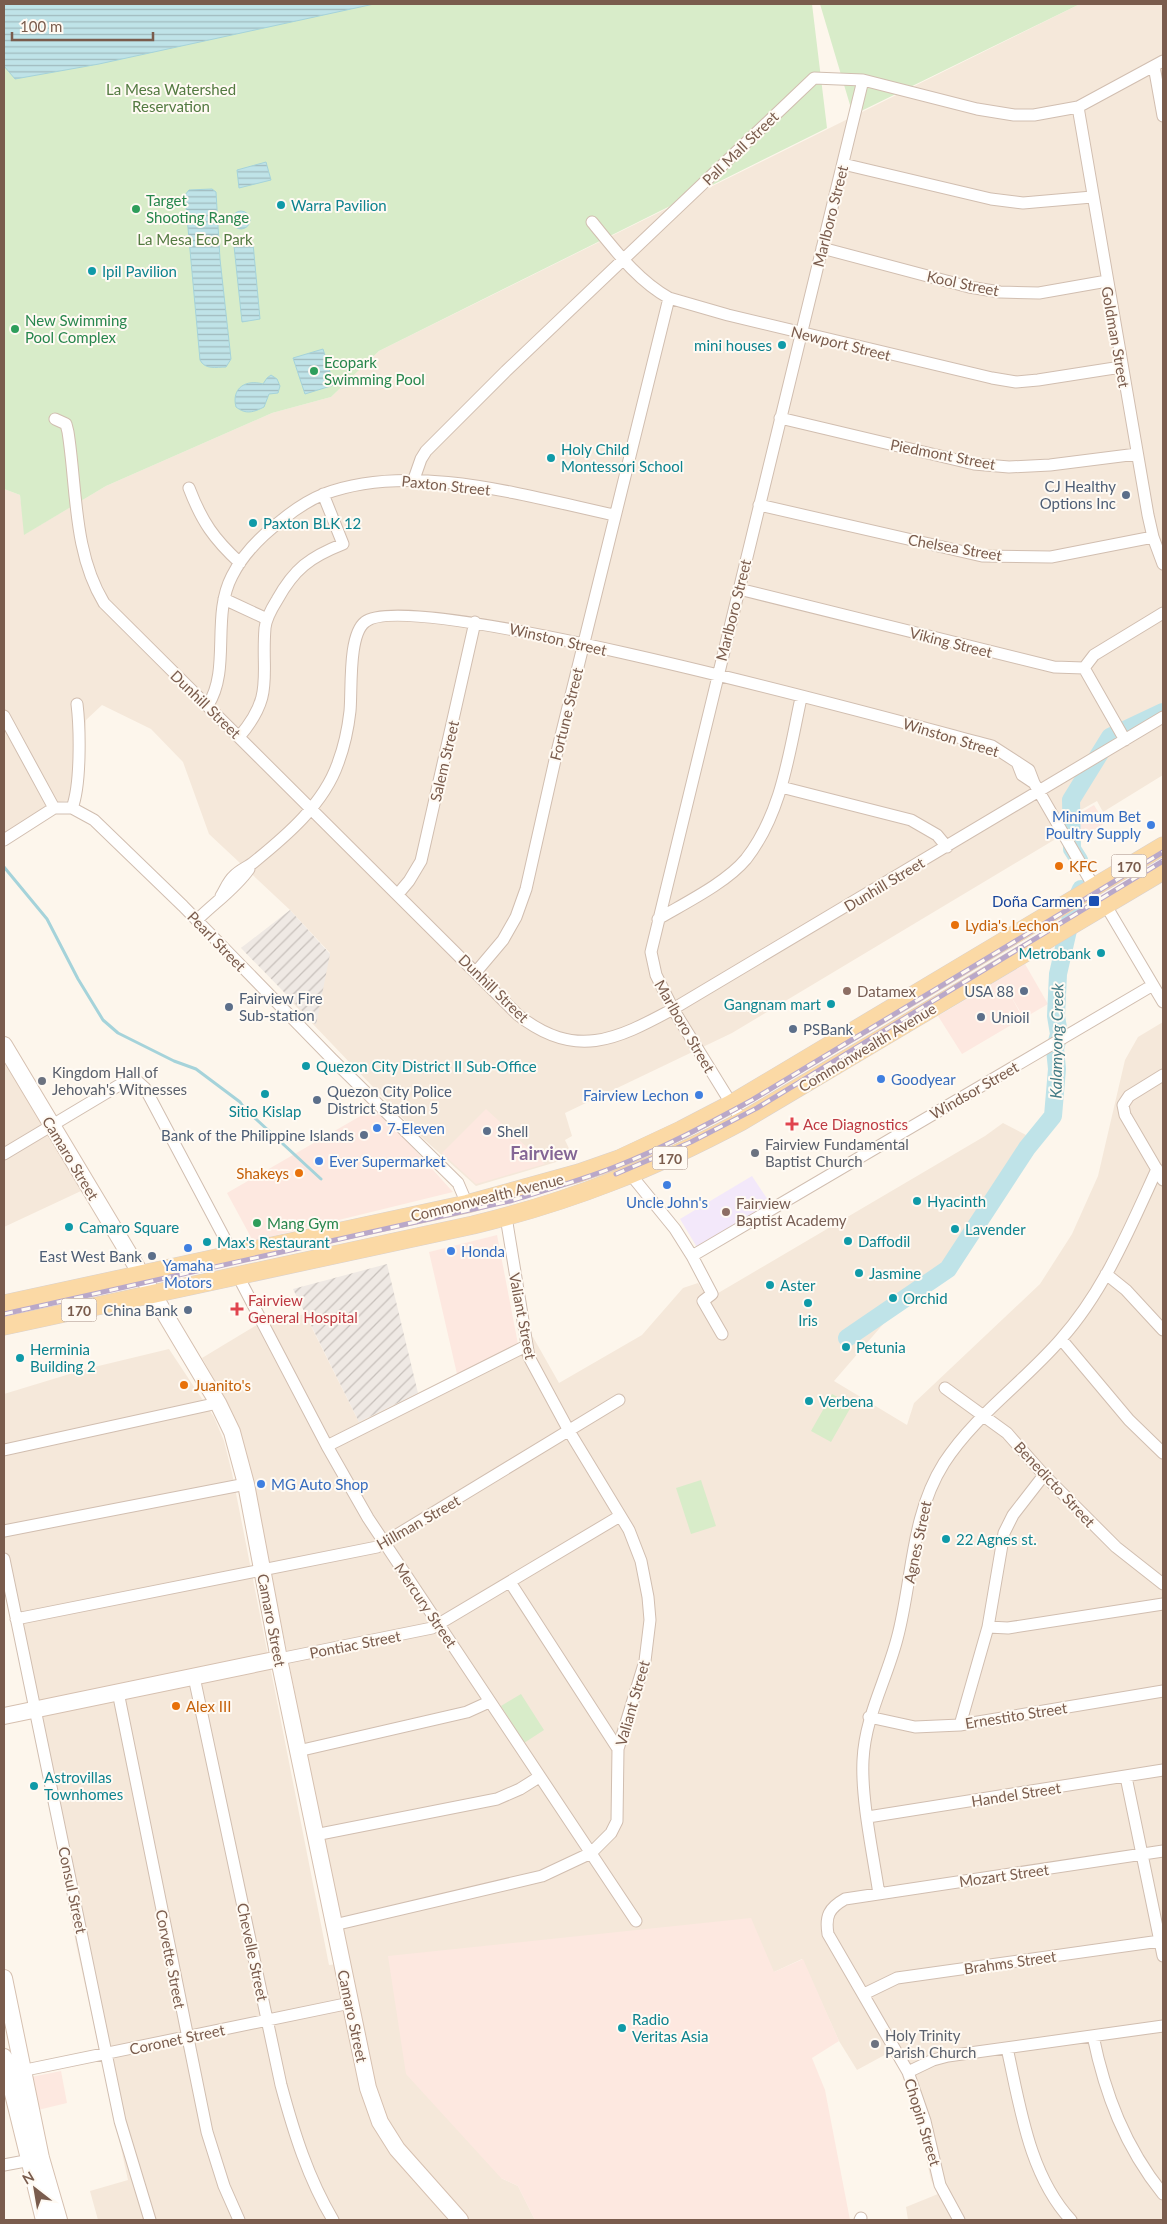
<svg xmlns="http://www.w3.org/2000/svg" width="1167" height="2224" viewBox="0 0 1167 2224" font-family="Lato,sans-serif">
<style>
.residential{fill:#f5e8da}
.commercial{fill:#fde8e0}
.industrial{fill:url(#industrial-furrows)}
.education{fill:#f3e8fa}
.park{fill:#d8ecc9}
.water{fill:url(#water-rules);stroke:#a5d3da}
.lines{fill:none;stroke-linecap:round;stroke-linejoin:round}
.stream{stroke:#a5d3da;stroke-width:3}
.river{stroke:#bfe3e8;stroke-width:18}
.street-casing{stroke:#d1beb0;stroke-width:13}
.secondary-casing{stroke:#d6c0b0;stroke-width:18}
.primary-casing{stroke:#dad1cd;stroke-width:19}
.street{stroke:#fff;stroke-width:11}
.secondary{stroke:#fff;stroke-width:16}
.primary{stroke:#fbd9a5;stroke-width:18}
.rail-casing{stroke:#b9a8c9;stroke-width:5}
.rail{stroke:#fffaf3;stroke-width:3;stroke-dasharray:9;stroke-linecap:butt}
.culture-dot{fill:#0f9aa8;stroke:#fffaf3;stroke-width:2}
.leisure-dot{fill:#2e9e5b;stroke:#fffaf3;stroke-width:2}
.service-dot{fill:#5c6f8a;stroke:#fffaf3;stroke-width:2}
.shop-dot{fill:#3f7fe0;stroke:#fffaf3;stroke-width:2}
.food-dot{fill:#e8710a;stroke:#fffaf3;stroke-width:2}
.transit-dot{fill:#1a4fb4;stroke:#fffaf3;stroke-width:2}
.education-dot{fill:#8d6e63;stroke:#fffaf3;stroke-width:2}
.worship-dot{fill:#6b7280;stroke:#fffaf3;stroke-width:2}
.health-dot{fill:#e0444e;stroke:#fffaf3;stroke-width:2}
.labels{text-anchor:middle;dominant-baseline:central;stroke-width:4;stroke-linejoin:round;paint-order:stroke}
.shield{fill:#fffaf3;stroke:#a28b7f;stroke-width:1}
.shield-label{font-size:14px;font-weight:bold;fill:#7a5c4d}
.park-label{font-size:15px;fill:#537a41;stroke:#fffaf3}
.street-label{font-size:15px;fill:#7a5c4d;stroke:#fffaf3}
.leisure-label{font-size:15px;fill:#27864d;stroke:#fffaf3;text-anchor:start}
.culture-label{font-size:15px;fill:#0d838f;stroke:#fffaf3;text-anchor:start}
.service-label{font-size:15px;fill:#4e5e75;stroke:#fffaf3;text-anchor:end}
.shop-label{font-size:15px;fill:#366cbe;stroke:#fffaf3;text-anchor:start}
.food-label{font-size:15px;fill:#c56008;stroke:#fffaf3;text-anchor:start}
.transit-label{font-size:15px;fill:#164399;stroke:#fffaf3;text-anchor:end}
.education-label{font-size:15px;fill:#785e54;stroke:#fffaf3;text-anchor:start}
.worship-label{font-size:15px;fill:#5b616d;stroke:#fffaf3;text-anchor:start}
.health-label{font-size:15px;fill:#be3a42;stroke:#fffaf3;text-anchor:start}
.water-label{font-size:16px;font-style:italic;fill:#437c86;stroke:#fffaf3}
.quarter-label{font-size:18px;font-weight:bold;fill:#846695;stroke:#fffaf3}
</style>
<defs>
<pattern id="industrial-furrows" width="10" height="10" patternUnits="userSpaceOnUse" patternTransform="scale(1.25)"><rect width="10" height="10" fill="#efe9e4"/><path d="M-1 1l2-2M0 10L10 0M9 11l2-2" fill="none" stroke="#c7c0bb"/></pattern>
<pattern id="water-rules" width="6" height="5" patternUnits="userSpaceOnUse" patternTransform="scale(1.25)"><rect width="6" height="5" fill="#bfe3e8"/><path d="M0 2.5h6" fill="none" stroke="#a0bbbe"/></pattern>
</defs>
<rect width="100%" height="100%" fill="#fdf6ec"/>
<path class="residential" d="M1080,4H1163V775L1103,812L1097,801L1063,820L1069,831L732,1033L565,1113L572,1136L565,1140L573,1157L476,1186L416,1132L289,999L330,953L290,910L209,834L183,762L151,729L102,705L86,720L80,799L56,802L4,834V489L20,495L25,534L106,486L272,413L331,397L379,351Z
M1163,1022V2220H908L906,2207L938,2194L931,2180L911,2089L892,2051L857,2070L839,2041L802,1959L774,1972L501,2178L518,2186L535,2220H98L90,2191L128,2180L76,1944L53,1816L4,1586V1394L86,1369L169,1349L214,1417L224,1441L232,1473L329,1965L348,1963L250,1465L240,1432L226,1400L202,1358L255,1326L305,1314L359,1422L533,1337L559,1383L642,1335L683,1288L698,1283L708,1299L985,1136L1003,1123L1026,1135L1006,1188L948,1261L885,1322L834,1381L907,1425L914,1403L1040,1284L1072,1234L1098,1176L1125,1060L1138,1037Z
M4,1056L81,1191L4,1227Z"/>
<path class="commercial" d="M1094,805L1105,823L1089,833L1086,828L1075,835L1067,821Z
M1025,964L1048,1004L1024,1018L1009,993L1023,1018L962,1054L938,1016Z
M376,1107L453,1192L253,1241L227,1193Z
M486,1109L545,1164L476,1184L442,1153Z
M497,1235L518,1344L457,1374L429,1252Z
M751,1918L774,1972L803,1959L839,2041L812,2058L825,2090L850,2220H535L518,2186L501,2178L406,2074L388,1956Z
M61,2071L67,2103L38,2110L31,2077Z"/>
<path class="industrial" d="M290,910L330,954L316,1025L241,948Z
M387,1264L418,1393L359,1422L293,1289Z"/>
<path class="education" d="M752,1176L772,1206L698,1249L680,1219Z"/>
<path class="park" d="M4,4H812L827,128L379,351L331,397L272,413L106,486L24,535L20,495L4,489Z
M820,4H1080L853,115Z
M832,1394L852,1405L831,1442L811,1431Z
M701,1480L716,1526L691,1534L676,1488Z
M521,1694L544,1730L524,1743L501,1706Z"/>
<path class="water" d="M4,4H374L99,64L15,79L4,66Z
M266,162L271,180L239,188L237,170Z
M212,189L216,192L220,259L231,359L226,367C216,367 205,370 200,360L185,195L189,190Z
M232 220a9 9 0 1 1 18 0a9 9 0 1 1-18 0Z
M253,243L260,319L242,322L234,246Z
M323,349L334,385L305,394L293,358Z
M271,375L277,379L280,386L278,393L269,394L264,407C254,412 246,415 236,407C231,388 246,379 263,384L267,378Z"/>
<g class="lines">
<path class="stream" d="M4,867L47,919L78,979L103,1020L118,1033L174,1061L196,1069L240,1102L245,1109L321,1179"/>
<path class="river" d="M1079,860L1072,849L1071,800L1110,737L1163,712
M847,1338L948,1269L1027,1148L1053,1116L1057,1069L1055,1049L1059,1034L1056,1016L1058,974L1074,904L1081,889"/>
<g class="street-casing">
<path id="street" d="M1154,66L1163,116
M1078,107L1148,515L1153,537L1163,564
M843,164L991,199L1023,203L1092,197
M592,222C615,250 637,280 669,298L728,315L992,378L1016,382L1038,380L1121,367
M822,248L969,287L1000,292L1039,293L1107,281
M780,418L974,464L1009,467L1050,465L1137,454
M55,419L66,424L68,432C77,489 73,552 104,603L518,1015C575,1060 616,1040 673,1009L1163,717
M414,479L421,459L426,451L506,371L814,78L863,80L977,109L1014,115H1034L1078,107L1163,61
M189,488C202,522 214,539 240,563
M759,505L982,556L1051,557L1153,537
M739,589L1054,667L1084,668L1125,740
M224,599L267,619
M1084,668L1094,655L1163,613
M208,705C231,669 211,616 232,576C243,554 262,535 282,520C294,510 309,500 324,494C411,461 526,496 614,515
M4,716L54,808
M239,737C275,695 261,677 265,628C266,618 272,608 277,600C294,569 310,557 343,544L323,494
M1017,762L1022,775L1034,783
M781,787L911,820L937,835L947,847
M72,808C81,785 80,729 77,704
M4,840L54,808H72L94,820L183,906L332,1059L458,1183L467,1204
M398,894L409,881L421,861L475,622
M221,896C225,890 228,881 234,876C239,870 248,867 254,862C286,836 324,804 338,763C344,747 348,729 350,711C352,690 348,635 365,622C409,585 911,725 992,746L1029,770L1034,783L1094,887
M1105,904L1163,1002
M658,919C685,903 726,883 746,859C782,813 789,753 801,698
M197,920C214,903 235,889 249,869
M476,972L503,940L516,917L526,889L555,760L669,298
M1163,1075L1129,1096L1123,1105L1125,1115L1163,1180
M742,1121L673,1009L656,975L651,952L863,80
M4,1154L121,1084L136,1080L145,1088L233,1254
M631,1175L675,1229L692,1256L712,1294L703,1301L722,1334
M692,1256L1153,985
M1106,1274L1126,1290L1163,1330
M238,1276L327,1446L368,1518L636,1921
M1061,1339L1129,1420L1163,1453
M945,1388L1007,1433L1044,1475L1116,1547L1163,1584
M327,1446L526,1346
M4,1450L218,1403
M4,1531L246,1484
M4,1559L120,2121L150,2220
M510,1582L618,1749
M16,1619L377,1547L619,1400
M988,1627L1008,1628L1163,1604
M279,1659L432,1628L620,1516
M194,1677L281,2085C294,2133 308,2178 333,2220
M118,1692L207,2132L224,2186L239,2220
M869,1717L915,1727L960,1725L1163,1691
M960,1725L988,1627L1004,1533L1013,1515L1044,1475
M298,1751L467,1712L489,1702
M1126,1777L1163,1956
M868,1817L1163,1770
M315,1835L497,1799L520,1789L539,1777
M879,1894C873,1854 861,1799 863,1760C865,1717 886,1681 897,1639C913,1580 910,1517 944,1463C975,1415 1024,1382 1061,1339C1104,1291 1130,1228 1157,1169
M334,1925L542,1876L591,1853L611,1833L617,1821L618,1749L645,1661L650,1620L648,1597L641,1561L629,1530L569,1431L529,1357L506,1217
M864,1994L897,1978L1160,1941
M1093,2036C1105,2094 1125,2147 1163,2194
M1007,2048C1020,2106 1029,2175 1071,2220
M16,2072L350,2003
M908,2072L933,2060L948,2056L1163,2026
M4,2165L36,2159
M860,2220L861,2218
M959,2220L940,2185L925,2121L908,2072L828,1934C825,1916 829,1908 845,1899L1163,1851"/>
</g>
<g class="secondary-casing">
<path id="secondary" d="M4,1045L153,1294L218,1403L232,1432L246,1484L279,1659L368,2088L380,2122L397,2149L460,2220
M4,1716L279,1659
M4,1978L41,2158L59,2220
M4,2057L44,2220"/>
</g>
<g class="primary-casing">
<path id="primary" d="M4,1304L467,1204L579,1173L619,1159L681,1130L731,1104L1163,846
M4,1326L473,1225C572,1201 652,1169 742,1121L1163,871"/>
</g>
<use href="#street" class="street"/>
<use href="#secondary" class="secondary"/>
<use href="#primary" class="primary"/>
<g class="rail-casing">
<path id="rail" d="M616,1174L691,1142L757,1108L1163,861
M4,1314L510,1201C546,1190 582,1180 617,1166C663,1148 708,1124 752,1100L1163,852"/>
</g>
<use href="#rail" class="rail"/>
</g>
<g class="culture-dot">
<circle cx="281" cy="205" r="5"/>
<circle cx="92" cy="271" r="5"/>
<circle cx="782" cy="345" r="5"/>
<circle cx="551" cy="458" r="5"/>
<circle cx="253" cy="523" r="5"/>
<circle cx="1101" cy="953" r="5"/>
<circle cx="831" cy="1004" r="5"/>
<circle cx="306" cy="1066" r="5"/>
<circle cx="265" cy="1094" r="5"/>
<circle cx="917" cy="1201" r="5"/>
<circle cx="69" cy="1227" r="5"/>
<circle cx="955" cy="1229" r="5"/>
<circle cx="848" cy="1241" r="5"/>
<circle cx="207" cy="1242" r="5"/>
<circle cx="859" cy="1273" r="5"/>
<circle cx="770" cy="1285" r="5"/>
<circle cx="893" cy="1298" r="5"/>
<circle cx="808" cy="1303" r="5"/>
<circle cx="846" cy="1347" r="5"/>
<circle cx="20" cy="1358" r="5"/>
<circle cx="809" cy="1401" r="5"/>
<circle cx="946" cy="1539" r="5"/>
<circle cx="34" cy="1786" r="5"/>
<circle cx="622" cy="2028" r="5"/>
</g>
<g class="leisure-dot">
<circle cx="136" cy="209" r="5"/>
<circle cx="15" cy="329" r="5"/>
<circle cx="314" cy="371" r="5"/>
<circle cx="257" cy="1223" r="5"/>
</g>
<g class="service-dot">
<circle cx="1126" cy="495" r="5"/>
<circle cx="1024" cy="991" r="5"/>
<circle cx="229" cy="1007" r="5"/>
<circle cx="981" cy="1017" r="5"/>
<circle cx="793" cy="1029" r="5"/>
<circle cx="317" cy="1100" r="5"/>
<circle cx="487" cy="1131" r="5"/>
<circle cx="364" cy="1135" r="5"/>
<circle cx="152" cy="1256" r="5"/>
<circle cx="188" cy="1310" r="5"/>
</g>
<g class="shop-dot">
<circle cx="1151" cy="825" r="5"/>
<circle cx="881" cy="1079" r="5"/>
<circle cx="699" cy="1095" r="5"/>
<circle cx="377" cy="1128" r="5"/>
<circle cx="319" cy="1161" r="5"/>
<circle cx="667" cy="1185" r="5"/>
<circle cx="188" cy="1248" r="5"/>
<circle cx="451" cy="1251" r="5"/>
<circle cx="261" cy="1484" r="5"/>
</g>
<g class="food-dot">
<circle cx="1059" cy="866" r="5"/>
<circle cx="955" cy="925" r="5"/>
<circle cx="299" cy="1173" r="5"/>
<circle cx="184" cy="1385" r="5"/>
<circle cx="176" cy="1706" r="5"/>
</g>
<rect class="transit-dot" x="1088" y="895" width="12" height="12" rx="2.5"/>
<g class="education-dot">
<circle cx="847" cy="991" r="5"/>
<circle cx="726" cy="1212" r="5"/>
</g>
<g class="worship-dot">
<circle cx="42" cy="1081" r="5"/>
<circle cx="755" cy="1153" r="5"/>
<circle cx="875" cy="2044" r="5"/>
</g>
<g class="health-dot">
<path d="M789.5 1116.5h5v5h5v5h-5v5h-5v-5h-5v-5h5z"/>
<path d="M234.5 1301.5h5v5h5v5h-5v5h-5v-5h-5v-5h5z"/>
</g>
<g class="labels">
<g class="shield">
<rect x="1111.5" y="854.5" width="35" height="23" rx="4"/>
<rect x="652.5" y="1146.5" width="35" height="23" rx="4"/>
<rect x="61.5" y="1298.5" width="35" height="23" rx="4"/>
</g>
<g class="shield-label">
<text x="1129" y="866">170</text>
<text x="670" y="1158">170</text>
<text x="79" y="1310">170</text>
</g>
<g class="park-label">
<text x="171" y="89">La Mesa Watershed<tspan x="171" dy="17">Reservation</tspan></text>
<text x="195" y="239">La Mesa Eco Park</text>
</g>
<g class="street-label">
<text transform="translate(740 148) rotate(-44)">Pall Mall Street</text>
<text transform="translate(830 216) rotate(-76)">Marlboro Street</text>
<text transform="translate(963 283) rotate(12)">Kool Street</text>
<text transform="translate(1116 337) rotate(80)">Goldman Street</text>
<text transform="translate(841 343) rotate(14)">Newport Street</text>
<text transform="translate(943 454) rotate(11)">Piedmont Street</text>
<text transform="translate(446 485) rotate(6)">Paxton Street</text>
<text transform="translate(955 547) rotate(10)">Chelsea Street</text>
<text transform="translate(733 610) rotate(-76)">Marlboro Street</text>
<text transform="translate(558 639) rotate(13)">Winston Street</text>
<text transform="translate(951 642) rotate(14)">Viking Street</text>
<text transform="translate(206 704) rotate(44)">Dunhill Street</text>
<text transform="translate(566 714) rotate(-76)">Fortune Street</text>
<text transform="translate(951 737) rotate(17)">Winston Street</text>
<text transform="translate(444 761) rotate(-77)">Salem Street</text>
<text transform="translate(884 884) rotate(-31)">Dunhill Street</text>
<text transform="translate(217 941) rotate(46)">Pearl Street</text>
<text transform="translate(494 988) rotate(44)">Dunhill Street</text>
<text transform="translate(685 1026) rotate(60)">Marlboro Street</text>
<text transform="translate(867 1047) rotate(-31)">Commonwealth Avenue</text>
<text transform="translate(974 1090) rotate(-30)">Windsor Street</text>
<text transform="translate(71 1158) rotate(59)">Camaro Street</text>
<text transform="translate(487 1197) rotate(-14)">Commonwealth Avenue</text>
<text transform="translate(523 1316) rotate(79)">Valiant Street</text>
<text transform="translate(1055 1484) rotate(47)">Benedicto Street</text>
<text transform="translate(418 1522) rotate(-30)">Hillman Street</text>
<text transform="translate(917 1542) rotate(-78)">Agnes Street</text>
<text transform="translate(426 1605) rotate(56)">Mercury Street</text>
<text transform="translate(272 1620) rotate(79)">Camaro Street</text>
<text transform="translate(355 1644) rotate(-11)">Pontiac Street</text>
<text transform="translate(632 1703) rotate(-74)">Valiant Street</text>
<text transform="translate(1016 1715) rotate(-9)">Ernestito Street</text>
<text transform="translate(1016 1794) rotate(-9)">Handel Street</text>
<text transform="translate(1004 1875) rotate(-8)">Mozart Street</text>
<text transform="translate(73 1890) rotate(78)">Consul Street</text>
<text transform="translate(253 1952) rotate(78)">Chevelle Street</text>
<text transform="translate(171 1959) rotate(79)">Corvette Street</text>
<text transform="translate(1010 1962) rotate(-8)">Brahms Street</text>
<text transform="translate(353 2016) rotate(78)">Camaro Street</text>
<text transform="translate(177 2039) rotate(-12)">Coronet Street</text>
<text transform="translate(923 2122) rotate(73)">Chopin Street</text>
</g>
<g class="leisure-label">
<text x="146" y="200">Target<tspan x="146" dy="17">Shooting Range</tspan></text>
<text x="25" y="320">New Swimming<tspan x="25" dy="17">Pool Complex</tspan></text>
<text x="324" y="362">Ecopark<tspan x="324" dy="17">Swimming Pool</tspan></text>
<text x="267" y="1223">Mang Gym</text>
</g>
<g class="culture-label">
<text x="291" y="205">Warra Pavilion</text>
<text x="102" y="271">Ipil Pavilion</text>
<text x="772" y="345" text-anchor="end">mini houses</text>
<text x="561" y="449">Holy Child<tspan x="561" dy="17">Montessori School</tspan></text>
<text x="263" y="523">Paxton BLK 12</text>
<text x="1091" y="953" text-anchor="end">Metrobank</text>
<text x="821" y="1004" text-anchor="end">Gangnam mart</text>
<text x="316" y="1066">Quezon City District II Sub-Office</text>
<text x="265" y="1111" text-anchor="middle">Sitio Kislap</text>
<text x="927" y="1201">Hyacinth</text>
<text x="79" y="1227">Camaro Square</text>
<text x="965" y="1229">Lavender</text>
<text x="858" y="1241">Daffodil</text>
<text x="217" y="1242">Max's Restaurant</text>
<text x="869" y="1273">Jasmine</text>
<text x="780" y="1285">Aster</text>
<text x="903" y="1298">Orchid</text>
<text x="808" y="1320" text-anchor="middle">Iris</text>
<text x="856" y="1347">Petunia</text>
<text x="30" y="1349">Herminia<tspan x="30" dy="17">Building 2</tspan></text>
<text x="819" y="1401">Verbena</text>
<text x="956" y="1539">22 Agnes st.</text>
<text x="44" y="1777">Astrovillas<tspan x="44" dy="17">Townhomes</tspan></text>
<text x="632" y="2019">Radio<tspan x="632" dy="17">Veritas Asia</tspan></text>
</g>
<g class="service-label">
<text x="1116" y="486">CJ Healthy<tspan x="1116" dy="17">Options Inc</tspan></text>
<text x="1014" y="991">USA 88</text>
<text x="239" y="998" text-anchor="start">Fairview Fire<tspan x="239" dy="17">Sub-station</tspan></text>
<text x="991" y="1017" text-anchor="start">Unioil</text>
<text x="803" y="1029" text-anchor="start">PSBank</text>
<text x="327" y="1091" text-anchor="start">Quezon City Police<tspan x="327" dy="17">District Station 5</tspan></text>
<text x="497" y="1131" text-anchor="start">Shell</text>
<text x="354" y="1135">Bank of the Philippine Islands</text>
<text x="142" y="1256">East West Bank</text>
<text x="178" y="1310">China Bank</text>
</g>
<g class="shop-label">
<text x="1141" y="816" text-anchor="end">Minimum Bet<tspan x="1141" dy="17">Poultry Supply</tspan></text>
<text x="891" y="1079">Goodyear</text>
<text x="689" y="1095" text-anchor="end">Fairview Lechon</text>
<text x="387" y="1128">7-Eleven</text>
<text x="329" y="1161">Ever Supermarket</text>
<text x="667" y="1202" text-anchor="middle">Uncle John's</text>
<text x="461" y="1251">Honda</text>
<text x="188" y="1265" text-anchor="middle">Yamaha<tspan x="188" dy="17">Motors</tspan></text>
<text x="271" y="1484">MG Auto Shop</text>
</g>
<g class="food-label">
<text x="1069" y="866">KFC</text>
<text x="965" y="925">Lydia's Lechon</text>
<text x="289" y="1173" text-anchor="end">Shakeys</text>
<text x="194" y="1385">Juanito's</text>
<text x="186" y="1706">Alex III</text>
</g>
<g class="transit-label">
<text x="1083" y="901">Doña Carmen</text>
</g>
<g class="education-label">
<text x="857" y="991">Datamex</text>
<text x="736" y="1203">Fairview<tspan x="736" dy="17">Baptist Academy</tspan></text>
</g>
<g class="worship-label">
<text x="52" y="1072">Kingdom Hall of<tspan x="52" dy="17">Jehovah's Witnesses</tspan></text>
<text x="765" y="1144">Fairview Fundamental<tspan x="765" dy="17">Baptist Church</tspan></text>
<text x="885" y="2035">Holy Trinity<tspan x="885" dy="17">Parish Church</tspan></text>
</g>
<g class="health-label">
<text x="803" y="1124">Ace Diagnostics</text>
<text x="248" y="1300">Fairview<tspan x="248" dy="17">General Hospital</tspan></text>
</g>
<g class="water-label">
<text transform="translate(1056 1041) rotate(-89)">Kalamyong Creek</text>
</g>
<g class="quarter-label">
<text x="544" y="1153">Fairview</text>
</g>
</g>
<rect width="1167" height="2224" fill="none" stroke="#7a5c4d" stroke-width="10"/>
<g transform="translate(35 2189) rotate(329)" stroke="#fffaf3" stroke-width="4" paint-order="stroke">
<path d="M0-4L9 19L0 12L-9 19Z" fill="#7a5c4d"/>
<text y="-8" font-size="14" font-weight="bold" text-anchor="middle" fill="#7a5c4d">N</text>
</g>
<path d="M12 32v8h141v-8" fill="none" stroke="#7a5c4d" stroke-width="2.5"/>
<text x="20" y="32" font-size="15" fill="#7a5c4d" stroke="#fffaf3" stroke-width="4" paint-order="stroke">100 m</text>
</svg>
